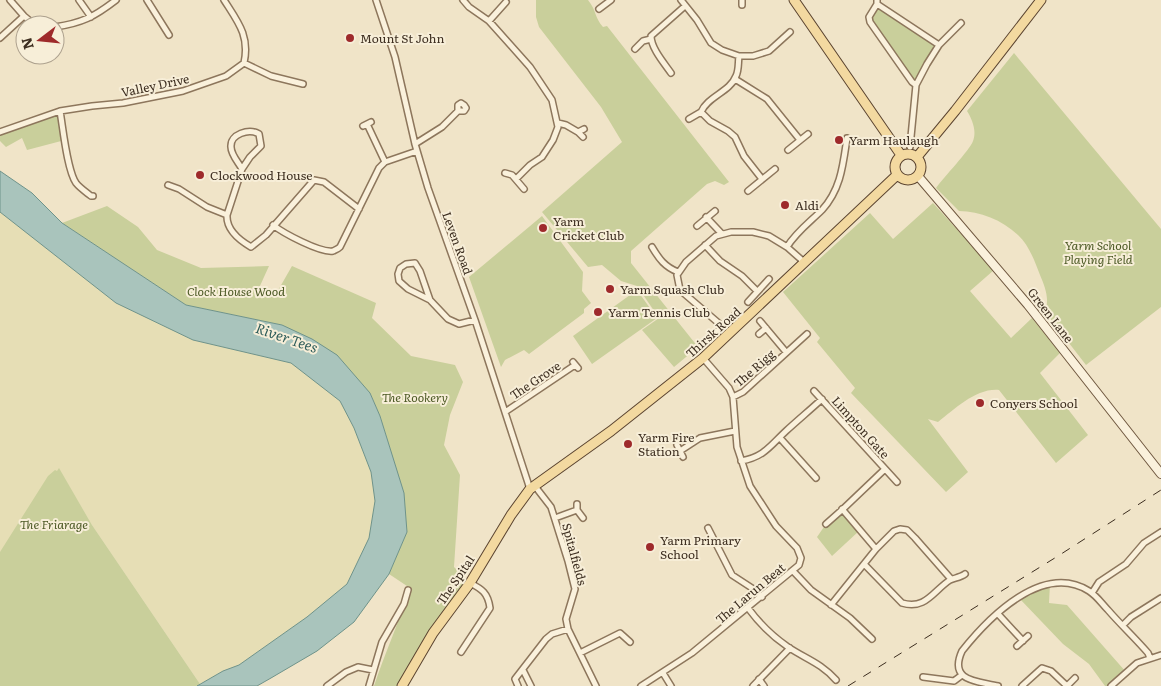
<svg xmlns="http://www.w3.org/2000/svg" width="1161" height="686" viewBox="0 0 1161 686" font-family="Literata,serif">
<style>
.farmland{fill:#e6deb5}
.green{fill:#c9cf9b}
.water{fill:#a9c4bc;stroke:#6f938a}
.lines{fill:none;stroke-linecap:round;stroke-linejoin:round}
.minor-casing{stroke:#8d765c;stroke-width:8}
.secondary-casing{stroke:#6f573f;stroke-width:10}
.primary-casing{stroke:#5b4430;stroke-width:11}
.minor{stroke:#faf1dc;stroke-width:5}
.secondary{stroke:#faf1dc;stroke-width:8}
.primary{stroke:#f3d9a0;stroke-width:9}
.rail{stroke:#3d2e20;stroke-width:1;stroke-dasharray:9 9;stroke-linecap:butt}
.poi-dot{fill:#9e2a2b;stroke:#f7eed8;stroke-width:2}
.labels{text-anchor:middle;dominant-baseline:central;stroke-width:4;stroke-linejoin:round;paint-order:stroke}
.poi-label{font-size:12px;fill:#3d2e20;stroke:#f7eed8;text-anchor:start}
.street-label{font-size:12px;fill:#3d2e20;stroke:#f7eed8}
.park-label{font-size:12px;font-style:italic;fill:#4d5a26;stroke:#f7eed8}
.water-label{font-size:14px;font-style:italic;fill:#2f5d5a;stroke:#f7eed8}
</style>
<rect width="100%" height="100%" fill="#f0e4c8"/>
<path class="farmland" d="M0,212L116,303L193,340L291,363L340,401L354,428L371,472L375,501L369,538L347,584L307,617L239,665L223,671L200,684L92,525L59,469L0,561Z"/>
<path class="green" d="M536,0H588C597,11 594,17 603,27L607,26L729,182L724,185L715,181L707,184L631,251V263L698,347L674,367L642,330L659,318L637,286L621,281L602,265L588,267L542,212L622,142L601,107L539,27L536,17Z
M876,9C880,8 887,11 889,15L934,45V50L916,80H913L871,21V17Z
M1014,53L1161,229V307L1086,365L1045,312C1050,299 1045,287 1040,275C1035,262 1029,245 1018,235C1002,220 980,211 959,211L936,188C943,178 970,150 973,141C977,131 972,119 967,111Z
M60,111L65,140L27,150L22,138L6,147L0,141V132Z
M933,203L994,270L970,291L1011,338L1032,318L1060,353L1040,373L1088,435L1056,463L999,390C976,388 955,409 938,422L928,419L968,472L946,492L851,393L855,388L817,342L820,338L783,292L870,213L893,239Z
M107,206L138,227L157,250L201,268L269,266L259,288L276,294L292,266L376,303L372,318L411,356L455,365L463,382L450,415L444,445L460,475L454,567L470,583L432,626L398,686H374C385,653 399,622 410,588L389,574L407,532L389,445L380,416L370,393L282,325L186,305L62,223Z
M542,216L583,272L582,291L591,303L584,309V313L529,354L524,350L505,360L501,367L469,277Z
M637,290L657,318L592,364L573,336Z
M59,468L92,525L200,684L197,686H0V552L48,476L55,470L57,471Z
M842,509L859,531L832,556L817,537L826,524Z
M1050,584L1049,603L1067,605L1126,672L1111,686H1105L1089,664L1063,644L1019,598Z"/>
<path class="water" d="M0,171L32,193L62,223L186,305L282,325L312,339L337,355L370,393L380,416L404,493L407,532L389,574L354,622L317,651L271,678L257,686H197L223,671L239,665L307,617L347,584L369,538L375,501L371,472L354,428L340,401L291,363L193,340L116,303L0,212Z"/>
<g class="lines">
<g class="minor-casing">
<path id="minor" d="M10,0L24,16L35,25
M79,0L91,17
M147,0L169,35
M376,0L395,57L415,144L428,188L475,320L530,489
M463,0L469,7L489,21L530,67L552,100L558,127L553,140L542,157L530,165L516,179
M681,0L697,20L711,43L722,50L739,56H753L769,51L790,32
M742,0V5
M877,0V4L869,17L870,22L912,82L916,85L927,64L939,45L877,4
M599,9L611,0
M489,21L506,2
M55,27C82,23 94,17 116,0
M0,38L24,16
M939,45L961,23
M635,49L643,41L651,39
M739,56C738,63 739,70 736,76C730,92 708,96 701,112L710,121L728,131L735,137L744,156L762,179
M244,63L271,76L303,84
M671,73C664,63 651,48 651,36L685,6
M735,79L767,99L800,140
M60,111C63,128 67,170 76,183C80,188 86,192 91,196H93
M689,119L701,112
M558,123L566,125L578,132
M367,124L385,162
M363,126L371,122
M0,132L60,111L92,106L123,103L183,91L226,76L244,63C250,36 238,22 224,0
M583,137L578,132L584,129
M415,144L442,127L458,111H464L466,108L464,105L461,103L458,105V111
M910,147L916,85
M788,150L808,134
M242,169C239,163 231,155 231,147C230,134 249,128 259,134L261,146L250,157L242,169L227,215C226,230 239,240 251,247L266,235L314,180L324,182L359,209
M505,173L512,175L524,189
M168,185L179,189L207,207L227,215
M748,191L775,169
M706,217L722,234
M273,225C283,233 320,253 333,251C335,250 338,249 340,247L379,168L385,162L417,151
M697,226L715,211
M705,245L720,261L742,276L757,291
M652,247C659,259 665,267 678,272
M787,247C796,232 810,222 822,210C841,189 843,165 847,138
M430,300L420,271L415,263L406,264L400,268L398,274L399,281L408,289L430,300L448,319L459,324L475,320
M748,302L769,279
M760,321L786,352
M722,326L680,290L677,275L686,262L716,236L731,232H753L769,236L787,247L804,262
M759,334L766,328
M699,348L737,313
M573,362L578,368
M814,391L897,482
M733,397L743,392L807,334
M505,412L575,365
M780,438L816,478
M677,445L683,457
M680,451L700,438L735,431
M741,461C764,457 770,446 786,431C798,420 810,410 822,399
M534,485L551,507L568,561L575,589L566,619L568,629L596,686
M577,504V510L583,518
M842,509L876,549
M555,518L577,510
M826,524L843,509L885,469
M708,528L732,575L755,590L762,597
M864,564L902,603C926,610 933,591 950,580C955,578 961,577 965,574
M793,571L811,590L850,618L872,639
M1092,593L1099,582L1126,564L1144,543L1161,532
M831,605L876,549L894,531L900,529L907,530L915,538L951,579
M748,608C759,623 772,636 788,647C806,659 821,663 836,680
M998,614L1023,641
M1123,625L1131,617L1161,598
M1017,646L1028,636
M461,652L490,608C488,593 482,589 470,583
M580,653L620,633L630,642
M523,670L531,686
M663,673L671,686
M923,677L954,681L962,675
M759,679L764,686
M327,686L346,672L358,667L373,670
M369,686L382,642L404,604L408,590
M518,686L515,679L546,639L552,634L568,629
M641,686L692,653L799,565L801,558L797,548L776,526L750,486L737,447L733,397L729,388L703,358
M753,686L790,648
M998,686C978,681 948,682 962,651C989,617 1043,562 1089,591C1097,596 1102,604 1108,610C1121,625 1135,638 1148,653L1150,658
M1022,686L1042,668L1051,671L1067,686
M1067,686L1075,678
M1111,686L1137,663L1161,655"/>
</g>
<g class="secondary-casing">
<path id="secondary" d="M918,176L1028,305L1161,474"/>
</g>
<g class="primary-casing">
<path id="primary" d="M794,0L901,155
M895 167a13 13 0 1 1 26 0a13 13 0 1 1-26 0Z
M917,157L955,111L1041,0
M402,686L433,633L470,583L511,515L530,489L611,431L703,358L897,175"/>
</g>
<use href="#minor" class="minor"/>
<use href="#secondary" class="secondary"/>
<use href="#primary" class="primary"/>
<path class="rail" d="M848,686L1058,556L1161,490"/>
</g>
<g class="poi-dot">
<circle cx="350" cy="38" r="5"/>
<circle cx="839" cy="140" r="5"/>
<circle cx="200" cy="175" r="5"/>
<circle cx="785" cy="205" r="5"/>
<circle cx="543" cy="228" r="5"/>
<circle cx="610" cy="289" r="5"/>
<circle cx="598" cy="312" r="5"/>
<circle cx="980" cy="403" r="5"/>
<circle cx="628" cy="444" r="5"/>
<circle cx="650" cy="547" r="5"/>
</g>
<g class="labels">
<g class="poi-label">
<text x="360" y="38">Mount St John</text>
<text x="849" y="140">Yarm Haulaugh</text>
<text x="210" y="175">Clockwood House</text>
<text x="795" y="205">Aldi</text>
<text x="553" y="221">Yarm<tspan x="553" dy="14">Cricket Club</tspan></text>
<text x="620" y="289">Yarm Squash Club</text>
<text x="608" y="312">Yarm Tennis Club</text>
<text x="990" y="403">Conyers School</text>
<text x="638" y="437">Yarm Fire<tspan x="638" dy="14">Station</tspan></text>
<text x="660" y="540">Yarm Primary<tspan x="660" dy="14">School</tspan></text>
</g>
<g class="street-label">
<text transform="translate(155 85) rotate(-12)">Valley Drive</text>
<text transform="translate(458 243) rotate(70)">Leven Road</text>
<text transform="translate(1051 315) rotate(52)">Green Lane</text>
<text transform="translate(713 332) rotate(-42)">Thirsk Road</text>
<text transform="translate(754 368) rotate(-41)">The Rigg</text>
<text transform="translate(535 380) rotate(-34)">The Grove</text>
<text transform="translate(861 427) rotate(48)">Limpton Gate</text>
<text transform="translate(575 554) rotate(75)">Spitalfields</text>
<text transform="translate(455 580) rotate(-56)">The Spital</text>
<text transform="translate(750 593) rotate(-40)">The Larun Beat</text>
</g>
<g class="park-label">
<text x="1098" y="245">Yarm School<tspan x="1098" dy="14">Playing Field</tspan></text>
<text x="236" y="291">Clock House Wood</text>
<text x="415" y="397">The Rookery</text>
<text x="54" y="524">The Friarage</text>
</g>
<g class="water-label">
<text transform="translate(287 337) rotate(19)">River Tees</text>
</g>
</g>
<g transform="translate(40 40) rotate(254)"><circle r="24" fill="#f7eed8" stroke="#ada18e"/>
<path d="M0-4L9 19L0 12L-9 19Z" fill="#9e2a2b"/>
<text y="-8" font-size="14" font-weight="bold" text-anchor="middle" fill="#3d2e20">N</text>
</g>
</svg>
